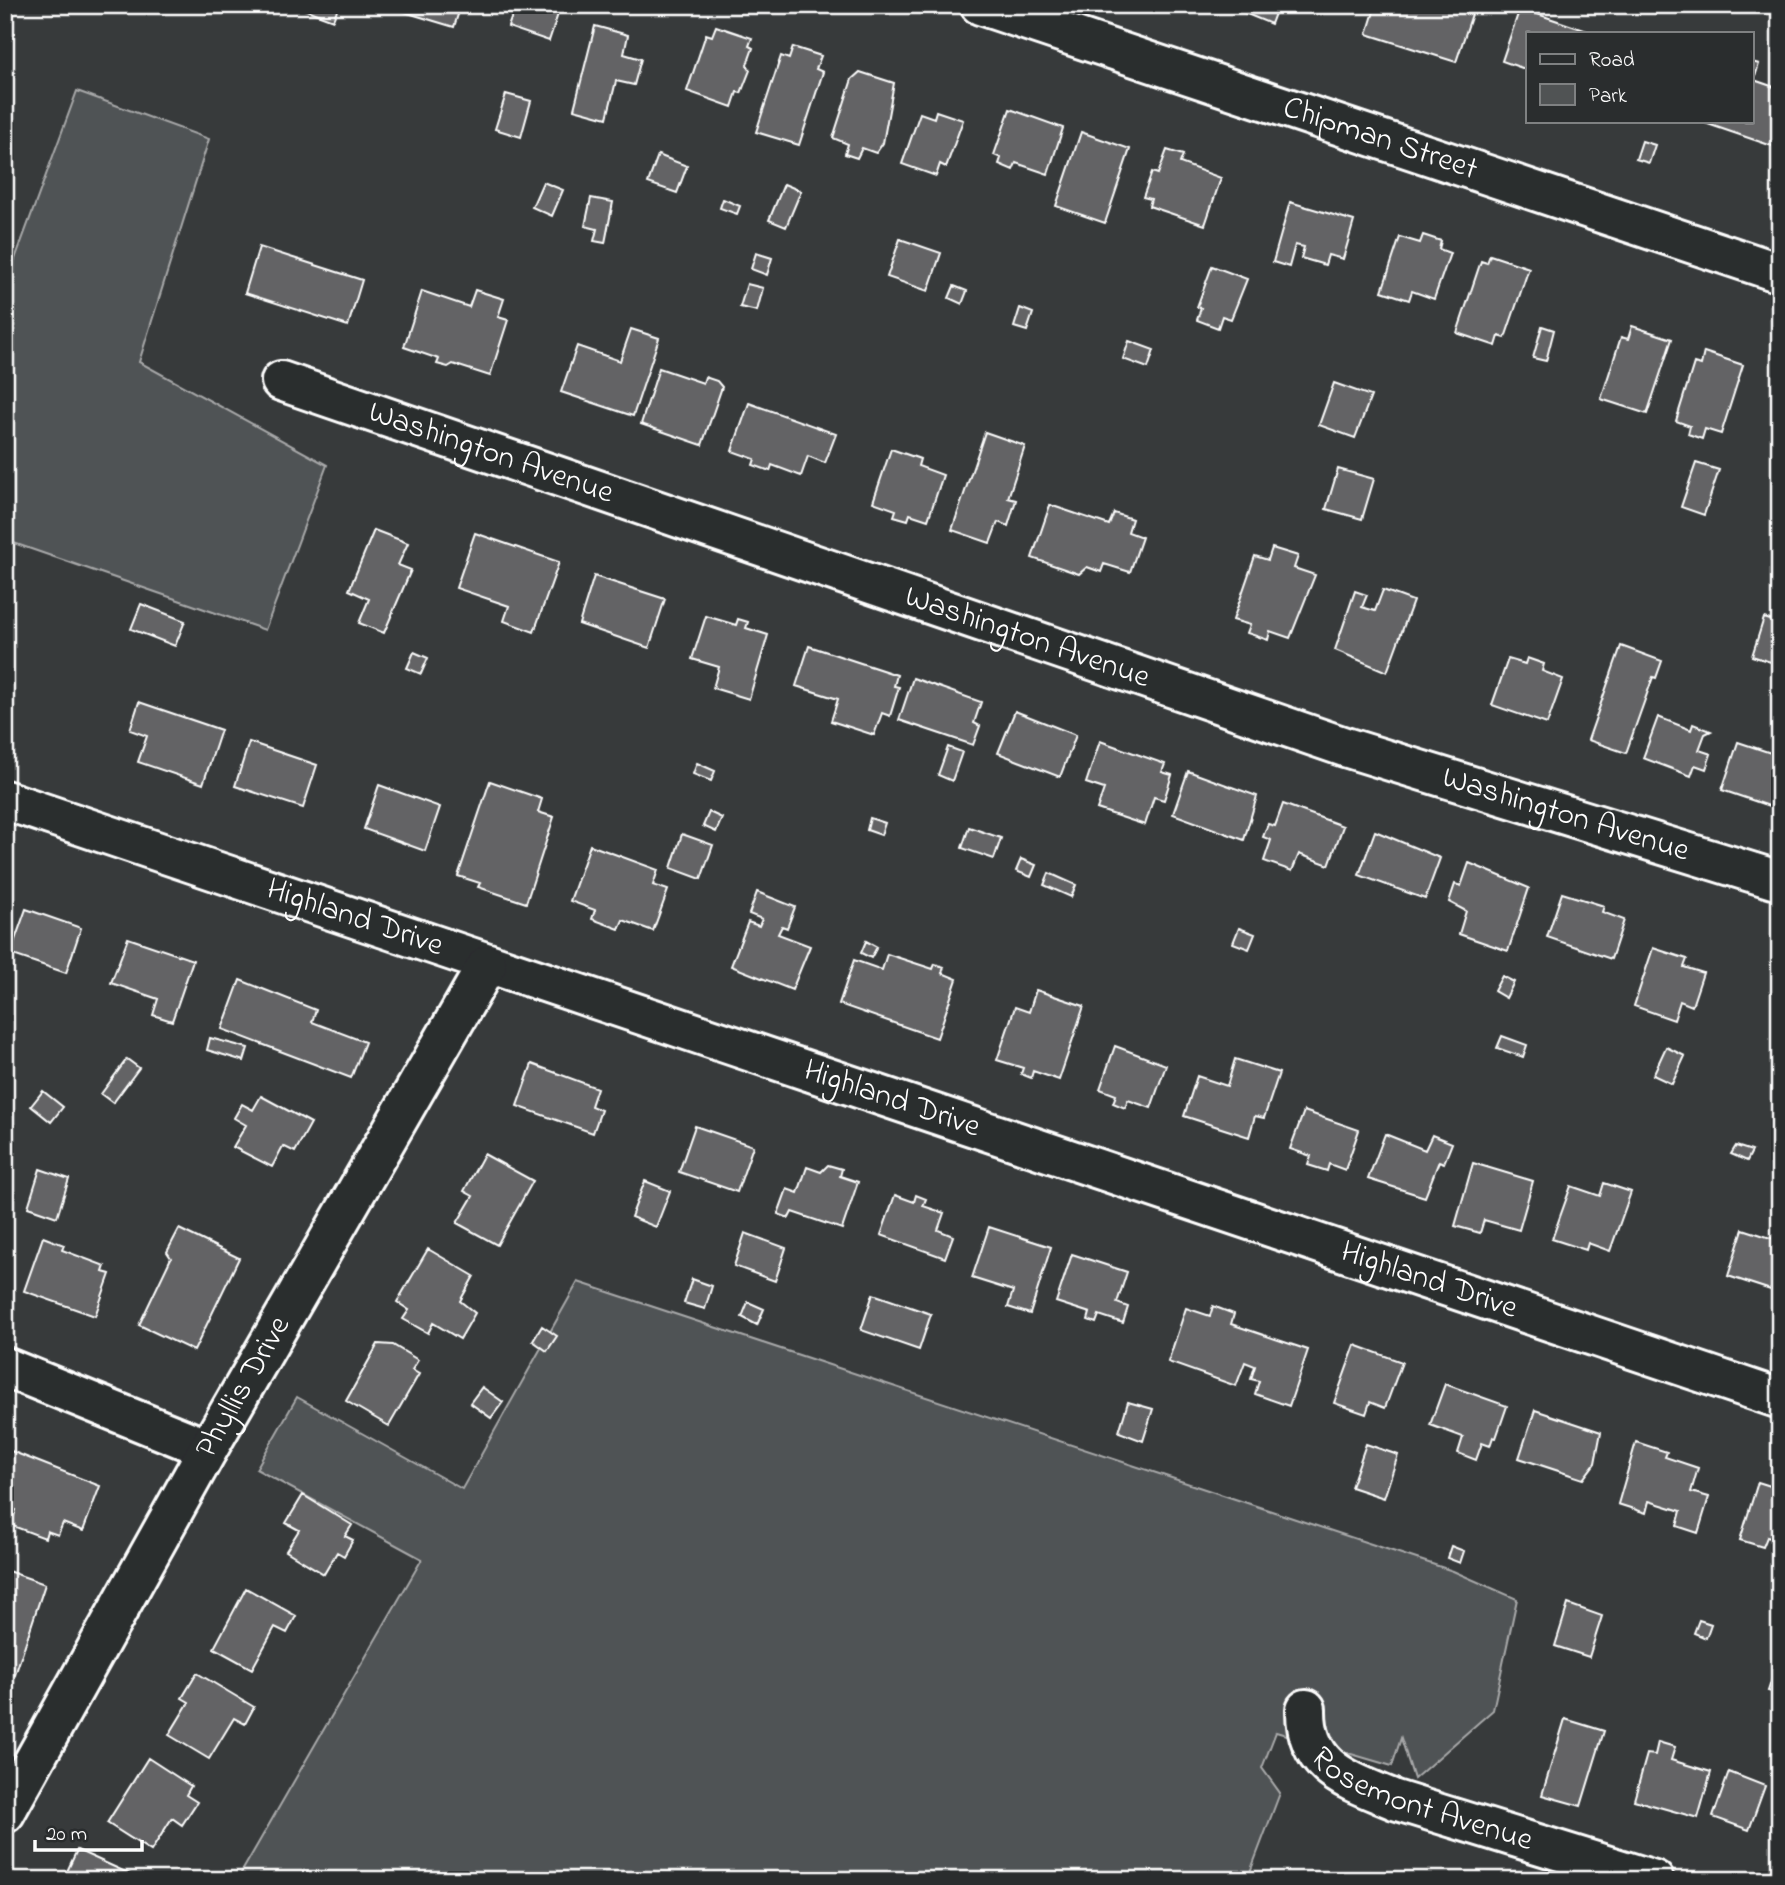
<svg xmlns="http://www.w3.org/2000/svg" width="1785" height="1885" viewBox="0 0 1785 1885" font-family="'Indie Flower',sans-serif">
<style>
.green{fill:#505354;stroke:#a8a9aa;stroke-width:2}
.building{fill:#636465;stroke:#fff;stroke-width:2}
.lines{fill:none;stroke-linecap:round;stroke-linejoin:round}
.minor-casing{stroke:#fff;stroke-width:44}
.tertiary-casing{stroke:#fff;stroke-width:44}
.minor{stroke:#2a2d2e;stroke-width:38}
.tertiary{stroke:#2a2d2e;stroke-width:38}
.labels{text-anchor:middle;dominant-baseline:central;stroke-width:6;stroke-linejoin:round;paint-order:stroke}
.street-label{font-size:32px;fill:#fff;stroke:#2a2d2e}
</style>
<rect width="100%" height="100%" fill="#373a3b"/>
<filter id="ink" filterUnits="userSpaceOnUse"><feTurbulence type="fractalNoise" baseFrequency=".0143" numOctaves="2"/><feDisplacementMap in="SourceGraphic" scale="14" xChannelSelector="R" yChannelSelector="G"/><feConvolveMatrix kernelMatrix="1 2 1 2 8 2 1 2 1" color-interpolation-filters="sRGB"/></filter>
<g filter="url(#ink)">
<path class="green" d="M77,91L209,139L139,362L327,465L265,630L5,540V278H8Z
M578,1282L1453,1571L1517,1599L1493,1710L1414,1779L1401,1738L1392,1766L1276,1732L1262,1768L1280,1793L1247,1880H237L422,1559L256,1469L297,1397L462,1489Z"/>
<path class="building" d="M293,5H339L333,20Z
M400,5H461L454,27L398,10Z
M516,5H561L549,41L508,27Z
M1225,5H1278L1271,24Z
M1376,5H1475L1456,62L1367,34Z
M1520,8L1593,33H1528V70L1502,61Z
M595,26L628,35L624,54L641,59L634,85L616,81L607,118L574,109Z
M716,26L752,38L749,46L753,48L747,65L750,70L741,93L737,92L732,107L687,91L706,34L712,36Z
M793,47L821,56L816,69L823,72L799,145L756,132L781,56L789,59Z
M1752,62L1759,64L1754,80L1780,89V132L1775,147L1699,121H1752Z
M860,72L894,83L883,143L876,153L862,148L857,158L845,154L848,144L833,138L852,79Z
M506,94L531,101L521,137L495,129Z
M1010,109L1063,128L1048,174L1016,163L1013,170L999,164L1001,158L994,155Z
M936,111L963,120L946,167L940,164L936,176L902,164L920,113L934,118Z
M1081,132L1130,149L1105,223L1056,206Z
M1642,141L1655,145L1649,163L1636,159Z
M1167,150L1183,155L1180,163L1221,178L1205,225L1149,206L1151,199L1143,197L1152,172L1158,174Z
M658,155L687,166L677,193L648,183Z
M543,182L563,190L552,216L532,207Z
M784,184L801,191L786,227L769,220Z
M591,198L613,202L605,243L594,241L597,229L585,226Z
M723,199L740,206L737,214L720,208Z
M1290,202L1354,221L1343,259L1328,255L1325,265L1301,258L1304,247L1295,245L1289,267L1273,262Z
M1423,235L1441,241L1439,249L1450,253L1434,299L1412,291L1409,300L1382,291L1400,237L1420,243Z
M900,239L941,253L928,291L887,277Z
M259,247L362,280L348,326L245,293Z
M756,253L772,258L767,275L751,269Z
M1490,255L1529,268L1505,338L1499,336L1496,346L1457,333L1481,261L1487,263Z
M1212,266L1247,279L1231,319L1222,316L1218,328L1197,320L1201,308L1197,307Z
M747,284L763,288L757,311L740,307Z
M954,286L967,291L962,304L949,298Z
M475,290L504,299L498,317L508,320L490,376L453,364L448,367L437,364L439,359L404,347L422,291L469,307Z
M1020,308L1033,313L1027,331L1014,327Z
M1542,326L1554,330L1546,361L1533,358Z
M1632,326L1672,339L1647,414L1601,399L1621,337L1628,339Z
M631,329L659,338L633,416L561,392L577,346L620,361Z
M1129,341L1154,350L1148,368L1123,359Z
M1704,352L1743,365L1721,434L1705,429L1702,439L1688,434L1690,426L1676,421L1694,363L1701,365Z
M659,368L703,383L705,377L717,381L722,387L702,445L641,424Z
M1334,383L1371,396L1355,438L1319,425Z
M749,403L836,434L825,463L808,456L801,476L772,465L770,471L753,465L755,459L732,451Z
M985,432L1025,446L1008,498L1016,500L1008,526L998,522L990,543L952,530Z
M891,449L920,459L918,466L943,475L928,520L910,514L908,520L894,516L896,510L873,502Z
M1696,463L1719,470L1704,515L1681,507Z
M1338,469L1374,479L1362,519L1326,509Z
M1050,505L1109,525L1114,513L1132,519L1128,532L1142,537L1130,572L1104,564L1101,572L1087,567L1079,574L1032,558Z
M374,530L408,543L398,565L411,570L384,633L359,623L369,599L349,590Z
M475,533L559,562L534,632L504,621L509,606L456,588Z
M1272,548L1298,556L1294,568L1315,575L1290,638L1270,631L1268,640L1247,633L1250,625L1233,620L1255,556L1268,560Z
M594,576L665,599L649,648L579,624Z
M1383,590L1413,601L1387,672L1335,650L1355,591L1367,595L1362,607L1375,611Z
M141,604L185,621L175,646L131,629Z
M706,616L736,625L738,619L748,622L746,628L768,635L749,699L713,688L719,667L692,659Z
M1764,618L1780,623V665L1752,656Z
M809,646L897,675L894,686L899,687L890,716L882,713L874,735L831,721L838,699L796,686Z
M1621,646L1662,661L1656,678L1653,677L1626,753L1588,740Z
M414,652L428,658L421,674L407,668Z
M1527,658L1544,664L1542,671L1563,679L1547,724L1492,705L1508,659L1525,664Z
M913,678L981,702L974,723L980,726L973,745L899,720Z
M139,702L221,730L203,784L138,762L147,736L130,730Z
M1015,711L1076,735L1060,777L998,753Z
M1658,717L1691,730L1693,724L1711,731L1705,734L1699,750L1711,754L1706,769L1695,765L1691,776L1643,758Z
M1100,741L1165,764L1162,772L1172,775L1164,800L1154,797L1145,825L1097,809L1104,789L1086,783Z
M249,742L317,765L303,808L235,786Z
M1738,742L1780,756V794L1775,808L1722,790Z
M948,747L962,752L952,781L938,775Z
M697,763L715,771L711,781L693,774Z
M1188,771L1257,796L1244,840L1173,814Z
M490,781L542,799L538,812L554,817L526,903L478,887L480,883L458,876Z
M379,785L440,807L425,851L364,829Z
M1283,804L1343,826L1329,865L1299,854L1292,871L1264,861L1271,840L1263,837L1268,824L1275,826Z
M709,812L722,818L716,832L703,826Z
M870,818L885,823L881,835L867,830Z
M969,827L1001,838L994,859L962,848Z
M1375,831L1440,858L1425,899L1359,875Z
M682,834L713,845L701,879L671,868Z
M590,845L658,870L653,885L668,890L653,931L623,920L619,929L592,919L595,910L570,901Z
M1021,859L1036,865L1031,877L1016,871Z
M1469,863L1529,888L1508,951L1459,934L1466,911L1449,902L1455,884L1461,886Z
M1049,873L1076,885L1071,897L1044,885Z
M757,892L795,907L787,928L782,926L778,934L810,946L792,990L731,966L748,922L759,926L762,919L749,914Z
M1562,893L1604,906L1602,912L1624,920L1611,959L1547,937Z
M26,909L81,928L66,973L10,954Z
M1239,928L1255,934L1249,949L1233,943Z
M128,938L193,960L172,1021L153,1015L158,999L111,983Z
M866,941L877,947L871,958L861,953Z
M1653,948L1687,959L1684,967L1703,973L1692,1006L1680,1001L1674,1020L1634,1006Z
M887,954L933,969L935,964L944,967L942,973L957,979L937,1038L839,1004L854,960L882,970Z
M1502,976L1514,982L1506,998L1494,991Z
M240,980L316,1010L312,1022L365,1042L351,1078L222,1029Z
M1036,990L1084,1006L1059,1080L1033,1071L1031,1078L1021,1074L1023,1068L997,1060L1015,1007L1029,1012Z
M1502,1036L1527,1045L1523,1057L1497,1048Z
M210,1038L248,1048L244,1061L207,1050Z
M1115,1046L1166,1065L1151,1108L1128,1100L1125,1108L1113,1103L1116,1095L1100,1089Z
M1666,1047L1685,1056L1672,1084L1653,1075Z
M127,1059L139,1068L113,1103L101,1094Z
M1235,1059L1279,1073L1264,1118L1255,1116L1249,1137L1184,1116L1197,1076L1227,1086Z
M532,1064L597,1088L591,1106L601,1110L593,1133L517,1106Z
M43,1091L63,1107L51,1122L31,1106Z
M261,1096L311,1123L295,1152L283,1146L272,1167L233,1147L246,1125L234,1118L242,1104L253,1110Z
M1304,1111L1359,1130L1345,1170L1329,1164L1327,1171L1308,1165L1311,1156L1290,1149Z
M695,1126L753,1146L737,1192L679,1172Z
M1385,1134L1425,1150L1432,1135L1452,1143L1444,1163L1439,1161L1425,1197L1368,1179Z
M1736,1146L1752,1151L1747,1161L1731,1154Z
M484,1154L533,1181L497,1245L457,1223L473,1196L464,1191Z
M1473,1163L1533,1181L1519,1230L1484,1220L1480,1233L1455,1226Z
M828,1165L842,1169L840,1176L858,1182L842,1229L792,1212L789,1218L778,1214L787,1189L798,1193L807,1167L821,1172Z
M40,1169L69,1179L57,1217L28,1207Z
M645,1181L670,1191L656,1227L631,1217Z
M1604,1183L1631,1192L1610,1251L1588,1243L1586,1250L1552,1239L1571,1186L1600,1196Z
M895,1195L914,1202L916,1195L926,1199L923,1206L944,1213L938,1230L953,1236L945,1258L881,1235Z
M989,1227L1051,1247L1030,1314L1008,1307L1013,1291L972,1278Z
M179,1229L239,1258L194,1351L139,1325L171,1258L167,1252Z
M1743,1229L1780,1241V1293L1728,1276Z
M745,1233L786,1248L775,1281L734,1266Z
M43,1237L64,1245L62,1250L105,1266L103,1272L110,1274L95,1316L24,1291Z
M428,1249L474,1276L460,1301L475,1313L460,1339L433,1323L428,1333L403,1319L409,1310L397,1302Z
M1072,1254L1127,1272L1117,1303L1128,1307L1123,1323L1099,1315L1096,1323L1088,1320L1090,1313L1056,1302Z
M692,1279L712,1286L705,1309L684,1303Z
M873,1294L931,1314L919,1350L861,1330Z
M748,1302L764,1309L757,1325L742,1317Z
M1213,1306L1234,1314L1231,1324L1308,1350L1289,1406L1255,1394L1259,1381L1251,1379L1255,1366L1245,1362L1236,1386L1168,1362L1186,1308L1210,1316Z
M542,1326L557,1336L547,1351L533,1341Z
M378,1344L393,1345L418,1360L412,1370L419,1374L389,1426L346,1401Z
M1355,1345L1402,1362L1385,1408L1370,1402L1366,1414L1334,1403Z
M1445,1384L1507,1406L1496,1438L1493,1437L1490,1446L1482,1443L1476,1460L1458,1453L1463,1437L1430,1425Z
M482,1387L503,1402L491,1418L470,1403Z
M1128,1402L1153,1409L1143,1441L1119,1432Z
M1535,1410L1601,1432L1595,1463L1583,1479L1519,1458Z
M1636,1442L1667,1452L1665,1457L1698,1468L1691,1492L1709,1497L1698,1533L1677,1526L1681,1511L1649,1501L1646,1513L1618,1504Z
M1366,1444L1398,1455L1384,1498L1351,1487Z
M11,1451L100,1486L83,1531L63,1523L58,1535L47,1531L45,1538L10,1525L16,1510L5,1506V1467Z
M1758,1482L1780,1489V1541L1767,1537L1763,1547L1740,1540Z
M303,1495L352,1525L345,1536L353,1540L344,1556L337,1552L324,1574L286,1551L299,1530L286,1523Z
M1451,1546L1464,1551L1460,1563L1447,1558Z
M5,1570L45,1584L15,1675L5,1672Z
M246,1588L296,1616L287,1633L275,1627L252,1669L214,1648Z
M1568,1604L1602,1616L1589,1657L1555,1646Z
M1699,1620L1711,1624L1706,1638L1694,1633Z
M197,1673L254,1707L245,1724L234,1718L209,1759L169,1735L189,1702L182,1698Z
M1773,1676L1780,1679V1694L1768,1691Z
M1565,1719L1604,1731L1581,1806L1542,1795Z
M1658,1742L1675,1747L1671,1760L1711,1772L1698,1818L1634,1800L1647,1754L1655,1755Z
M148,1758L191,1786L186,1795L197,1802L182,1825L172,1818L151,1851L107,1823Z
M1729,1772L1765,1786L1749,1830L1713,1817Z
M77,1850L130,1874L127,1880H63Z
M1371,1871L1401,1880H1369Z"/>
<g class="lines">
<g class="minor-casing">
<g id="minor">
<path id="s1" d="M281,381L1345,747L1780,881"/>
<path id="s2" d="M5,800L1780,1399"/>
<path d="M5,1367L208,1449"/>
<path id="s3" d="M1306,1709C1305,1769 1348,1780 1395,1800L1654,1880"/>
<path id="s4" d="M5,1813L208,1449L487,965"/>
</g>
</g>
<g class="tertiary-casing">
<g id="tertiary">
<path id="s5" d="M980,5L1780,273"/>
</g>
</g>
<use href="#minor" class="minor"/>
<use href="#tertiary" class="tertiary"/>
</g>
</g>
<g class="labels">
<g class="street-label">
<text stroke="none"><textPath href="#s5" startOffset="422">Chipman Street</textPath></text>
<text stroke="none"><textPath href="#s1" startOffset="222">Washington Avenue</textPath></text>
<text stroke="none"><textPath href="#s1" startOffset="789">Washington Avenue</textPath></text>
<text stroke="none"><textPath href="#s1" startOffset="1356">Washington Avenue</textPath></text>
<text stroke="none"><textPath href="#s2" startOffset="369">Highland Drive</textPath></text>
<text stroke="none"><textPath href="#s2" startOffset="936">Highland Drive</textPath></text>
<text stroke="none"><textPath href="#s2" startOffset="1503">Highland Drive</textPath></text>
<text stroke="none"><textPath href="#s4" startOffset="488">Phyllis Drive</textPath></text>
<text stroke="none"><textPath href="#s3" startOffset="163">Rosemont Avenue</textPath></text>
</g>
</g>
<rect width="1785" height="1885" fill="none" stroke="#2a2d2e" stroke-width="28"/>
<rect x="14" y="14" width="1757" height="1857" fill="none" stroke="#fff" stroke-width="2.5" filter="url(#ink)"/>
<rect x="1526" y="32" width="228" height="91" fill="#2a2d2e" stroke="#7f8182" stroke-width="2"/>
<rect x="1540" y="54" width="35" height="10" fill="#2a2d2e" stroke="#7f8182" stroke-width="2"/>
<text x="1589" y="66" font-size="21" fill="#ffffff">Road</text>
<rect x="1540" y="84" width="35" height="21" fill="#505354" stroke="#7f8182" stroke-width="2"/>
<text x="1589" y="102" font-size="21" fill="#ffffff">Park</text>
<path d="M35 1840v10h107v-10" fill="none" stroke="#ffffff" stroke-width="3.5"/>
<text x="46" y="1840" font-size="21" fill="#ffffff" stroke="#2a2d2e" stroke-width="5" paint-order="stroke">20 m</text>
</svg>
